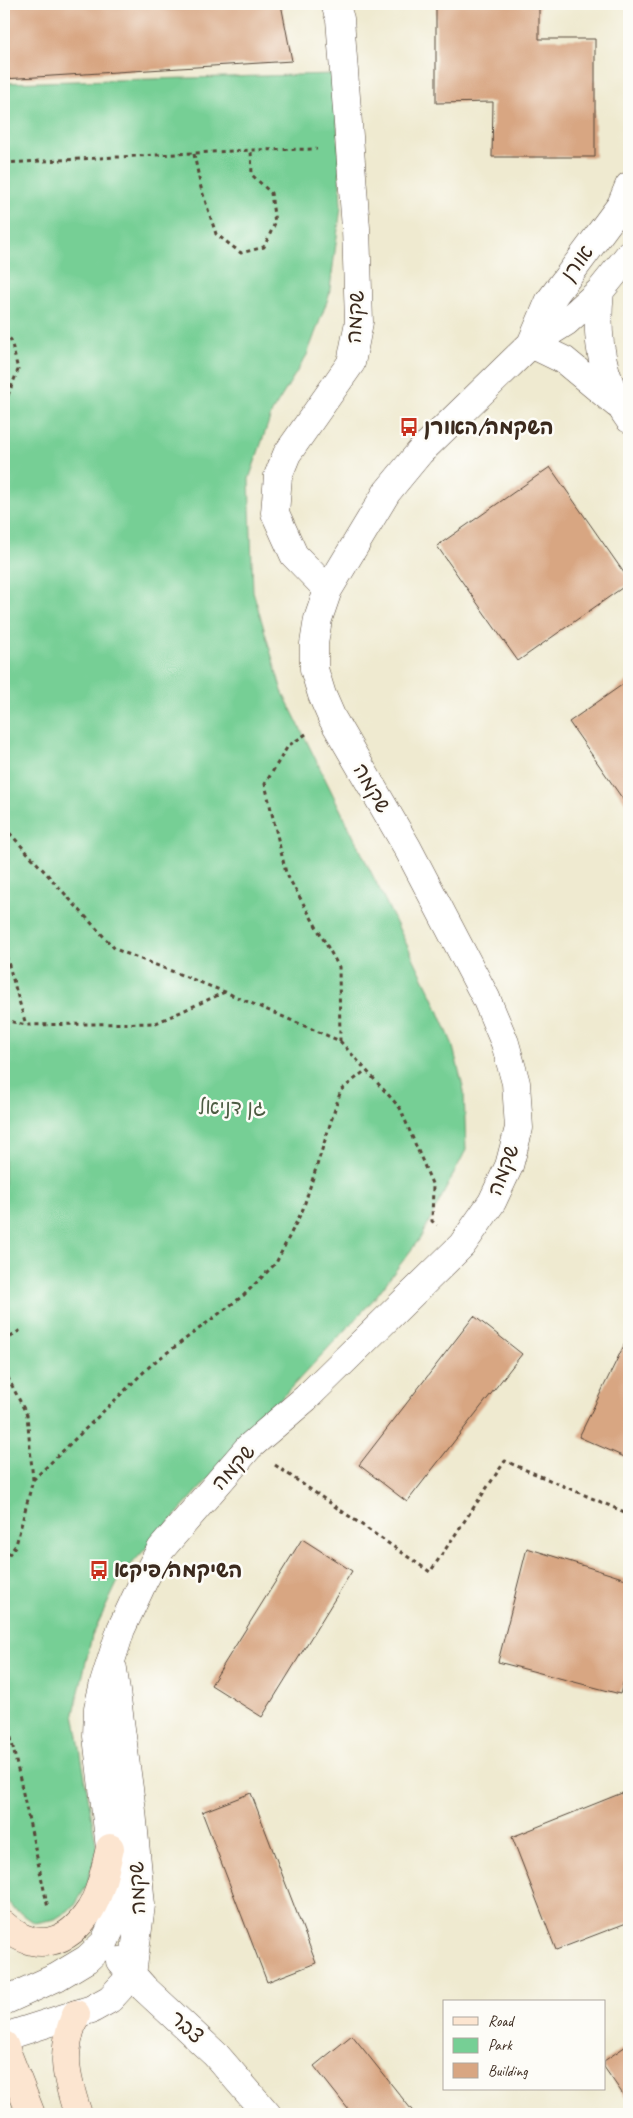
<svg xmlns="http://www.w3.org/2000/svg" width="633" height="2118" viewBox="0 0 633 2118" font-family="Caveat,'Playpen Sans Hebrew',sans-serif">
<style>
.green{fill:#76cf95;stroke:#587c5a}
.building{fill:#d8a682}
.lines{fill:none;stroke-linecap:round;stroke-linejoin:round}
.minor-casing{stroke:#564739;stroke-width:29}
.secondary-casing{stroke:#564739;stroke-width:29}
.path{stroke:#564739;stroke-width:3;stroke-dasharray:4 4;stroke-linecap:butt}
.minor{stroke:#fff;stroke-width:28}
.secondary{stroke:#fce5d0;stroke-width:28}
.labels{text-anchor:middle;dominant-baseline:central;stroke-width:5;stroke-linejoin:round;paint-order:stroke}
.street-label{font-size:21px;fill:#3b2a1e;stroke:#fdfcf7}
.poi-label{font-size:21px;font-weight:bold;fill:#3b2a1e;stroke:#fdfcf7;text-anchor:start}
.park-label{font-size:21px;fill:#4d5c42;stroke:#fdfcf7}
</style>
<rect width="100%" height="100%" fill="#fdfcf7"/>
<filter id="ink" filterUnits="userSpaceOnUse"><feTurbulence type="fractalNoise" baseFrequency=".02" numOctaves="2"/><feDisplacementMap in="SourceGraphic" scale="10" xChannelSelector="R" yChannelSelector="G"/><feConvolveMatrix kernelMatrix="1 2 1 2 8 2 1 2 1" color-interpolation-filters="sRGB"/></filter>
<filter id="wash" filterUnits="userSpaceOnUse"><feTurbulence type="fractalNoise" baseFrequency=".0096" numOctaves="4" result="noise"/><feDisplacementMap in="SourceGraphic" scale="20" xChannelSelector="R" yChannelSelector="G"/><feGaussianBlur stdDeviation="1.12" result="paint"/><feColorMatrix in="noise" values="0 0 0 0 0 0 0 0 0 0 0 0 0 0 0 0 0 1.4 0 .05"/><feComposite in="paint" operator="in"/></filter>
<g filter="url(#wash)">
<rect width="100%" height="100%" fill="#efead0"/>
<path class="green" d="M335,74L341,207L329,296L307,355L272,412L249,479L253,591L282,691L433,998L452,1043L464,1091L466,1150L421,1237L374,1299L288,1391L120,1577L92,1636L74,1713L97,1849L87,1885L74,1907L55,1919L35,1923L13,1908L4,1897V83Z"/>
<g id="blocks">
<path class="building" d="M4,4H281L292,61L4,79Z
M436,4H539V39H595V157H492L493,102L436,103Z
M550,467L629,580V583L518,661L437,546Z
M629,680V808L569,722Z
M474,1316L522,1354L407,1502L359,1465Z
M629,1335V1459L579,1437Z
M302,1539L352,1571L262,1717L211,1685Z
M527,1548L629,1580V1662L620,1694L498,1662Z
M251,1793L316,1963L267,1982L202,1812Z
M622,1793L629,1811V1922L556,1950L512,1837Z
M352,2035L415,2114H352L314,2066Z
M629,2044V2103L604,2067V2061Z"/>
</g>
</g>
<g filter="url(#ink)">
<use href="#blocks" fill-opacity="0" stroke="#564739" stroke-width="1"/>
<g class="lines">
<g class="minor-casing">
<path id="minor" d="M600,291C595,336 602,382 629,419
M531,344L549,302L621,205L629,186
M531,344L564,360L617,404
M328,590L294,555L275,513L278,476L287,454L351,363L359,322L356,228L340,19L335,4
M120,1961L144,1988L216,2055L267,2114
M4,2001L57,1977L87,1959L104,1943L116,1917L118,1878L110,1848L97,1736L98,1708L104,1683L121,1629L144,1580L161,1549L249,1447L306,1398L462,1245L492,1202L509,1166L519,1128L516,1083L505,1043L486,998L407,847L332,718L322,695L314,669V644L318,619L328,590L387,492L420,452L531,344L566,322L600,291L629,255
M4,2037L92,2009L110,1999L132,1975L141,1905L132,1811L113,1669"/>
</g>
<g class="secondary-casing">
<path id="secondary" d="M4,1925C35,1954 68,1944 90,1910C101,1892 105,1868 110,1848
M76,2014C60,2054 65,2074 78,2114
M4,2045L31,2114"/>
</g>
<path class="path" d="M194,154L201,188L216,234L241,253L264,247L275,223L271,193L252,175L251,150
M4,163L251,150L317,149
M4,333L11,340L18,370L4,405
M306,734L288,746L265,784L286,873L339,967L340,1041
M4,827L115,949L225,992L340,1041L400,1108L433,1186L432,1221L437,1225
M4,948L26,1025
M4,1020L26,1025L156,1023L225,992
M4,1342L23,1328
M4,1370L27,1415L33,1480L16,1545L4,1561
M275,1465L430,1572L505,1461L629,1514
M33,1480L152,1364L244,1295L276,1263L303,1209L341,1090L366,1070
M4,1706L48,1908"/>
<use href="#minor" class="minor"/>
<use href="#secondary" class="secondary"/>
</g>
</g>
<defs>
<g id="bus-bare" transform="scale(1.5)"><path d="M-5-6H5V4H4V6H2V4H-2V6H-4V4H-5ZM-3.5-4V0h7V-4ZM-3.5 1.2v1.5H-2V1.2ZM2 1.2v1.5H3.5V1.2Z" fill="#c8321e" stroke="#fdfcf7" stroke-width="2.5" paint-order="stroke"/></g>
</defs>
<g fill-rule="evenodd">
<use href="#bus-bare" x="409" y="427"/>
<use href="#bus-bare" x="99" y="1570"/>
</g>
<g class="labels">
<g class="street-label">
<text transform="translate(577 263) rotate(-53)">אורן</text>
<text transform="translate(355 317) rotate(-86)">שקמה</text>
<text transform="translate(372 788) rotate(60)">שקמה</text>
<text transform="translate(503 1170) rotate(-69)">שקמה</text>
<text transform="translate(233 1467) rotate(-48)">שקמה</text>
<text transform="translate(137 1888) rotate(-92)">שקמה</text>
<text transform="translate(187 2027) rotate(43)">צבר</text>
</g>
<g class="poi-label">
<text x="424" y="427">השקמה/האורן</text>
<text x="114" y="1570">השיקמה/פיקא</text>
</g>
<g class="park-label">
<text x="232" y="1107">גן דניאל</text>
</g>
</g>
<rect width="633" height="2118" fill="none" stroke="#fdfcf7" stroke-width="20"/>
<rect x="443" y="2000" width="162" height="90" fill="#fdfcf7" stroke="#afa8a0"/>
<rect x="453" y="2017" width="25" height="8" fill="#fce5d0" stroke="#afa8a0"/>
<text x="488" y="2026" font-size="15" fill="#3b2a1e">Road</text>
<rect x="453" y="2038" width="25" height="15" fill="#76cf95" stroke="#afa8a0"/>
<text x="488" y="2050" font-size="15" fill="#3b2a1e">Park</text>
<rect x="453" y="2063" width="25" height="15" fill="#d8a682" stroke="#afa8a0"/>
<text x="488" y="2076" font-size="15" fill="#3b2a1e">Building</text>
</svg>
